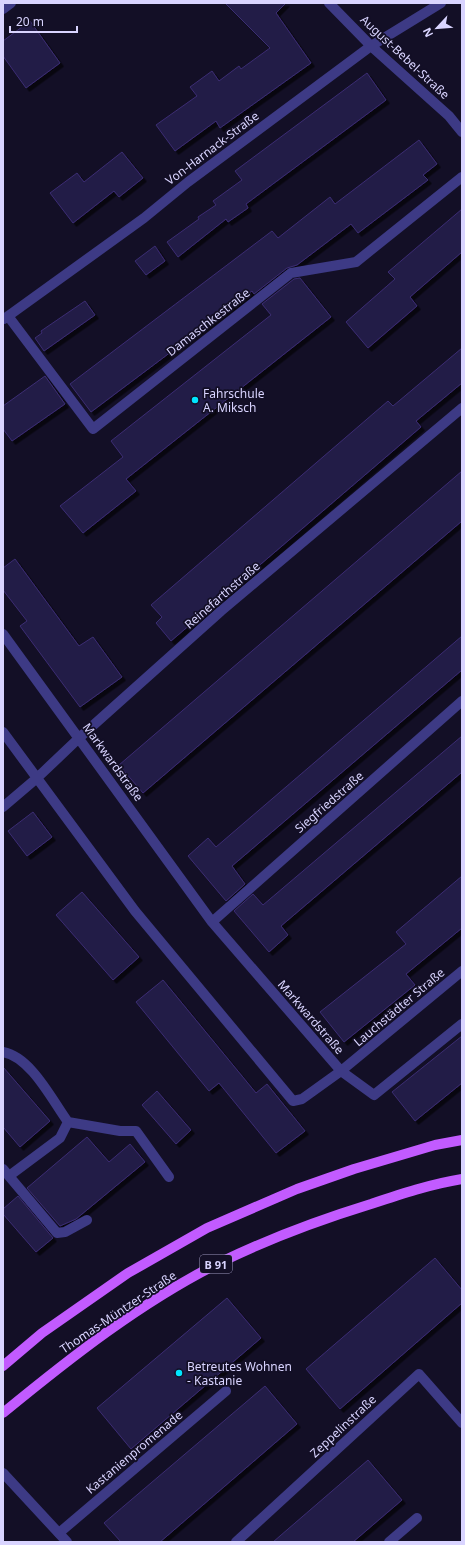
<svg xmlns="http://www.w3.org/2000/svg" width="465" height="1545" viewBox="0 0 465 1545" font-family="'Noto Sans',sans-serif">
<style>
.building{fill:#241b47;stroke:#3b2d73;filter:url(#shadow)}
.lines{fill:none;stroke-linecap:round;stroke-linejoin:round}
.lane{stroke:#3d3a85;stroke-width:10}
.street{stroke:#3d3a85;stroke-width:10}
.primary{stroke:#c25bff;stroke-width:10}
.poi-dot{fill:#00e5ff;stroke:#130f26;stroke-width:1.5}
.labels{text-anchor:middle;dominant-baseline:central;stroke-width:3.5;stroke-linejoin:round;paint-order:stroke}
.shield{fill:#130f26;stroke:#9e99be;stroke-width:1}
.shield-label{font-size:11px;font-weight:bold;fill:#d9d4ff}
.street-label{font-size:12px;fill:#d9d4ff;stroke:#130f26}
.poi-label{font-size:12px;fill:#d9d4ff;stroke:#130f26;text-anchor:start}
</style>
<defs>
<filter id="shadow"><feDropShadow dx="3.5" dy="3.5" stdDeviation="0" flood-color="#0009"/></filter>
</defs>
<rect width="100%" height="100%" fill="#130f26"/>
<path class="building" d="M225,3H286L276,13L311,63L220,128L216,121L175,151L156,125L197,96L190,87L212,71L219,81L239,66L241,69L270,48Z
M30,21L60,63L26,88L3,56V41Z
M367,73L386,100L246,204L248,208L228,222L226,219L178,257L167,242L199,219L198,217L216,205L213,201L242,180L235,171Z
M419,140L437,164L423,175L428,180L358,233L351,224L297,265L287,268L254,294L252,291L91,412L70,384L272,231L278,238L330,197L335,204Z
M122,152L143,178L119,197L114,191L73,223L50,193L77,173L84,182Z
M462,209V252L410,297L417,306L368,348L346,322L395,279L388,272Z
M155,246L165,261L146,275L135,261Z
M300,278L331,317L126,479L136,491L83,533L60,506L123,457L111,441L271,315L262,304L294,279Z
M85,301L95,315L44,351L35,338L42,333L41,331Z
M462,348V383L416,421L421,427L171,641L156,623L162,617L151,605L388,401L393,406Z
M45,376L65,404L12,441L3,429V406Z
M462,471V521L143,793L119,765Z
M15,559L79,646L93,637L122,677L80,707L20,626L27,621L3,590V568Z
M462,636V670L232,866L245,884L226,901L188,856L208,838L216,847Z
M462,736V772L281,926L288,935L269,952L234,911L253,894L263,905Z
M33,812L52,837L27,856L8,831Z
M462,876V928L406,974L415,985L344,1042L320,1012L406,944L396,932Z
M82,892L139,957L113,980L56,915Z
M163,980L256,1093L267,1084L305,1131L276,1153L219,1083L209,1091L136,1002Z
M462,1036V1083L415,1121L392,1092Z
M3,1067L50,1121L20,1147L3,1127Z
M157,1091L191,1130L176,1144L142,1105Z
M87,1137L109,1162L130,1144L145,1162L76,1219L60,1226L27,1188Z
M18,1196L53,1238L36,1252L3,1214V1209Z
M435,1258L462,1290V1303L340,1409L306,1369Z
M227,1298L261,1338L131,1449L97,1408Z
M265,1386L297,1424L160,1542H121L104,1523Z
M368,1460L402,1500L353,1542H273Z"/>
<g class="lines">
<path class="lane" d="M3,1052C31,1057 52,1100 68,1122L120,1131H136L169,1177
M3,1169L57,1233L65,1232L87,1220
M9,1176L60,1138L68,1122
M59,1533L226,1391
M236,1542L419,1374L462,1423
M389,1542L417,1518"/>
<path class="street" d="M329,3L371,46L449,116L462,132
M3,9L11,3
M8,316L93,429L291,273L356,262L462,177
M4,319L144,218L188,182L371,46L441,3
M3,634L212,922L341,1071L374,1095L462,1024
M3,732L135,911L293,1101L302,1099L341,1071L462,971
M3,807L37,778L79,738L221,611L462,408
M212,922L462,701
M3,1473L67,1542"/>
<path class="primary" d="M3,1366L42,1333L128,1273L207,1228L297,1189L354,1169L435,1145L462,1140
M3,1413C70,1358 141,1302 219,1263C268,1239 319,1220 371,1204C401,1194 431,1184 462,1179"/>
</g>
<g class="poi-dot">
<circle cx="195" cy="400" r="4"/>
<circle cx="179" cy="1373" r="4"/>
</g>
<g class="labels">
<rect class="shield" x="200" y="1255" width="32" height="18" rx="3"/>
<g class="shield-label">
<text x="216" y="1264">B 91</text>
</g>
<g class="street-label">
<text transform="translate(405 57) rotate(43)">August-Bebel-Straße</text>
<text transform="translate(212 148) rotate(-37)">Von-Harnack-Straße</text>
<text transform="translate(208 322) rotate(-38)">Damaschkestraße</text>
<text transform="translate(222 595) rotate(-41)">Reinefarthstraße</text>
<text transform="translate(113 762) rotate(54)">Markwardstraße</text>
<text transform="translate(329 802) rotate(-41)">Siegfriedstraße</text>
<text transform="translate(399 1007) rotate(-40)">Lauchstädter Straße</text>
<text transform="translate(311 1017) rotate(49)">Markwardstraße</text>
<text transform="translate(118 1312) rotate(-34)">Thomas-Müntzer-Straße</text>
<text transform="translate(343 1426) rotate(-43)">Zeppelinstraße</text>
<text transform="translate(134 1452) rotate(-40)">Kastanienpromenade</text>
</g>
<g class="poi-label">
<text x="203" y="393">Fahrschule<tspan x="203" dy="14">A. Miksch</tspan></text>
<text x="187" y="1366">Betreutes Wohnen<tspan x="187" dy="14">- Kastanie</tspan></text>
</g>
</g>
<rect width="465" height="1545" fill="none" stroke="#d9d4ff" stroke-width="8"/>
<g transform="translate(437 28) rotate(244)" stroke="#130f26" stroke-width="3" paint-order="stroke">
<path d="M0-3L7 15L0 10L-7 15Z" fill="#d9d4ff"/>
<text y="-6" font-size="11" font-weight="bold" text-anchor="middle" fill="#d9d4ff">N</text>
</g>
<path d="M10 26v6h67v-6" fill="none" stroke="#d9d4ff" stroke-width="2"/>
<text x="16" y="26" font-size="12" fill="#d9d4ff" stroke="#130f26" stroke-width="3" paint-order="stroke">20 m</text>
</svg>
